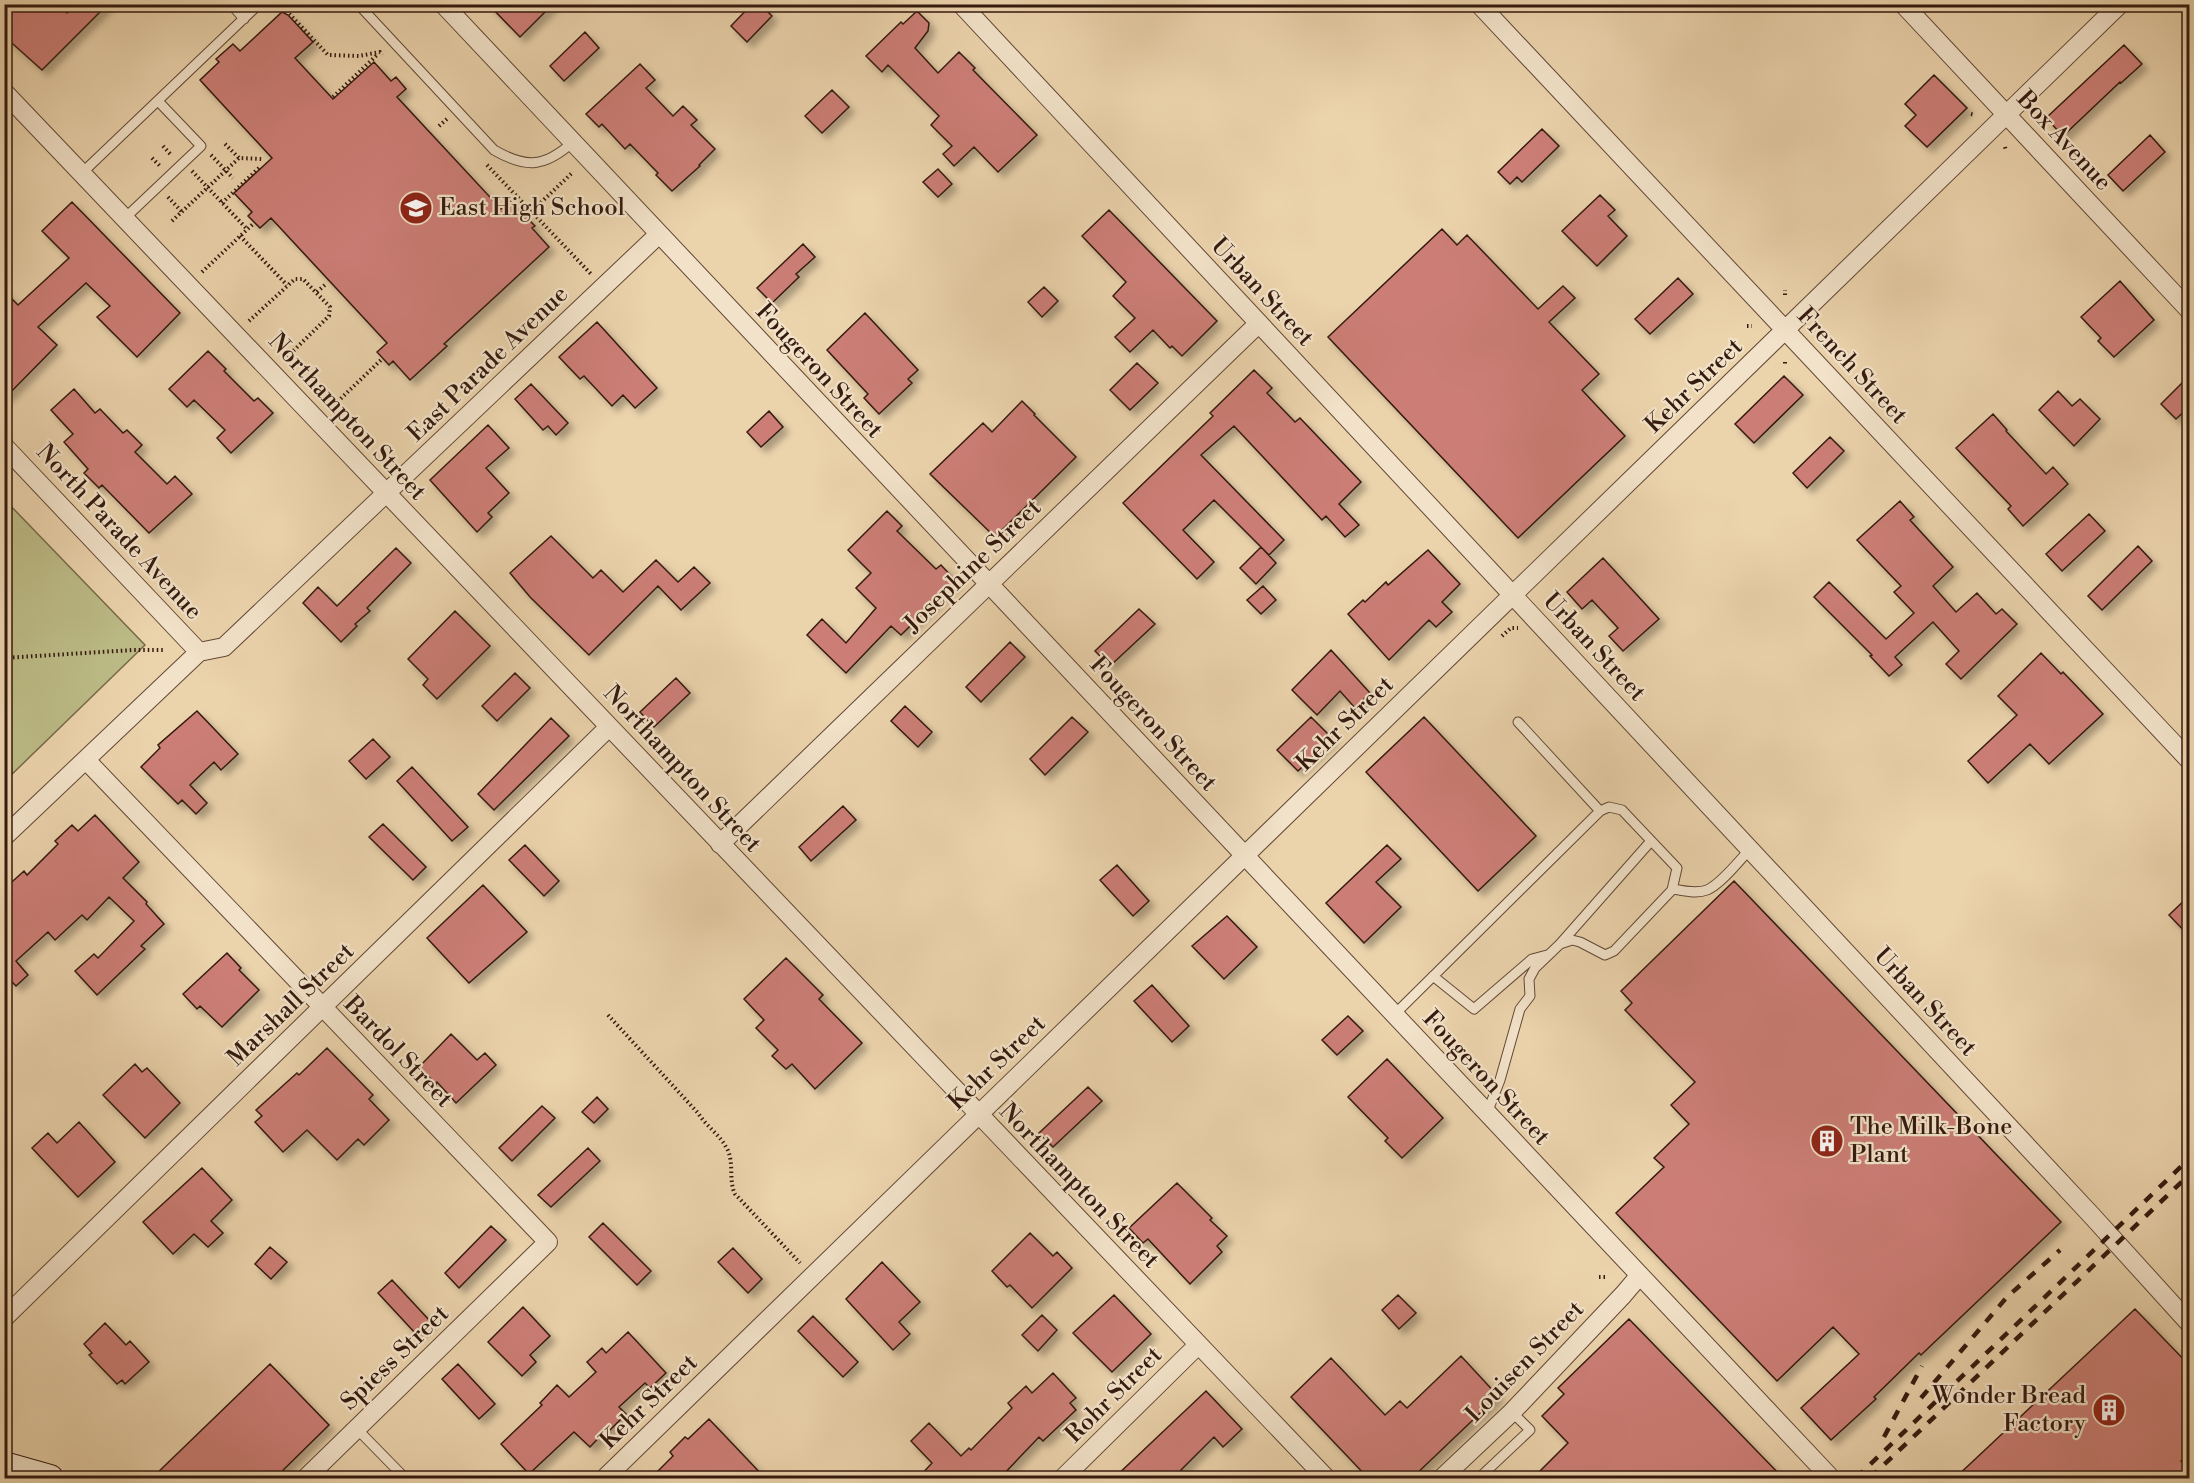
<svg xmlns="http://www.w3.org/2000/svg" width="2194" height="1483" viewBox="0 0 2194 1483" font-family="'Libre Bodoni',serif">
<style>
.green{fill:#bcbb86;stroke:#786a4a;stroke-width:1.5}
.building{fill:#cc7e76;stroke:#341a0f;stroke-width:1.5;filter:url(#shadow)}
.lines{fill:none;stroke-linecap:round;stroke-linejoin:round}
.lane-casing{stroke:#624836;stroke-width:11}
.street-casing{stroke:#624836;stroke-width:20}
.secondary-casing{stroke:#341a0f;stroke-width:28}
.path{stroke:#341a0f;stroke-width:4;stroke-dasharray:1.5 3;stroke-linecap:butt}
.lane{stroke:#f2e2c9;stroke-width:9}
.street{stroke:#f2e2c9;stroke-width:18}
.secondary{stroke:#f2e2c9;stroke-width:26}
.rail{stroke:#341a0f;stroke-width:4.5;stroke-dasharray:10 10;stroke-linecap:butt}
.labels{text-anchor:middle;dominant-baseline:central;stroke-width:4.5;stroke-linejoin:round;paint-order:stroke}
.street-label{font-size:24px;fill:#341a0f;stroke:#f2e2c9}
.poi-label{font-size:24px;fill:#341a0f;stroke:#f2e2c9;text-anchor:start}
</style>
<defs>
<filter id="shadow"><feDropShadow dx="5.5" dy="5.5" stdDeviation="3" flood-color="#0004"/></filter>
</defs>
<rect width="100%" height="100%" fill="#ebd3ac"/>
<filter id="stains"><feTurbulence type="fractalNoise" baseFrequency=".00333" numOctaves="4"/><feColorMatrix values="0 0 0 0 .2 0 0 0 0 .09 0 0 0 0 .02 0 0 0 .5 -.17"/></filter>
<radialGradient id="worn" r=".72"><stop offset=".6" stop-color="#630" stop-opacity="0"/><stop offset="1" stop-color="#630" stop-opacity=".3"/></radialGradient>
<path class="green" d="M5,500L145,645L5,781Z"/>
<path class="building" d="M4,4H58L67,13L76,4H108L42,70L4,36Z
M488,4H553L520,37Z
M752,4H760L772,16L747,42L731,26Z
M917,11L929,23L928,31L915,48L938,73L959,52L975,68L973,70L1037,135L998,172L974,147L954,166L943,154L952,146L931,125L939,116L888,65L882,72L866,56L901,22L903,24Z
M282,12L288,15L313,42L295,58L333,99L374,62L391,81L396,77L406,89L397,97L501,209L510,201L535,226L532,228L549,247L444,344L447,346L410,380L393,361L389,365L377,352L387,343L271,218L260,228L248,216L252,212L234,193L272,158L200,80L219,62L216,59L233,44L240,51Z
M585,32L599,48L564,81L550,66Z
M2124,45L2142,64L2121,83L2120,82L2063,136L2046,118Z
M640,64L655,80L646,88L673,116L683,106L697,120L691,125L715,149L699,165L700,166L672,191L656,175L658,173L630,144L625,149L602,124L599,127L586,114Z
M1934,75L1967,108L1927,147L1905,126L1916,115L1905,104Z
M832,90L849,107L822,133L805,116Z
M1542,129L1559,146L1522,182L1517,177L1510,184L1498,172Z
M2150,135L2165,152L2123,191L2108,175Z
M938,169L952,184L938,197L923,182Z
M1600,195L1615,210L1608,216L1627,236L1597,266L1562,231Z
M72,202L180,313L137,357L97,317L110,306L86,283L38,327L57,345L4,399V291L18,305L69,258L42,231Z
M1109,210L1217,321L1182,356L1172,346L1170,348L1153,330L1130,352L1115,337L1135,318L1113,296L1126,282L1082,236Z
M1442,229L1457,245L1467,235L1538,309L1563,286L1575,298L1549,322L1599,374L1582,390L1625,436L1518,538L1328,337Z
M803,244L815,257L796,274L799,277L772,303L757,288Z
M1678,278L1693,294L1650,334L1635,319Z
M2120,281L2154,320L2114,357L2098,341L2101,338L2081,317Z
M1044,287L1058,301L1042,317L1028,302Z
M865,313L918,370L908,379L912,383L879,414L864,398L868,394L827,350Z
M597,322L657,388L635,408L623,395L612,406L584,376L580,379L559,357Z
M208,351L226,369L224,371L254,401L258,398L273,413L231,453L217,438L225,430L194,400L187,407L169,389Z
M1137,363L1158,383L1130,410L1110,390Z
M1254,370L1272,388L1267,393L1295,422L1300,418L1361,482L1339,504L1359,525L1345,537L1326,516L1322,520L1234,426L1201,455L1284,540L1269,555L1214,500L1183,530L1214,562L1197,579L1123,503L1213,416L1210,413Z
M2190,375V406L2176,419L2161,404Z
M1784,376L1803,395L1754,443L1735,424Z
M531,384L568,423L556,435L548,426L543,430L515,399Z
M74,389L95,413L100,409L123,433L127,430L142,445L135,452L167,484L175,476L192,494L149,533L102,485L99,488L84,473L88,469L64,442L73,434L51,410Z
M2058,391L2072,406L2080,399L2100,419L2074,446L2039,410Z
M1022,401L1035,414L1034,415L1076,457L995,537L930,474L983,423L992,432Z
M769,411L783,427L761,447L747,432Z
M1993,414L2007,430L2006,431L2046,474L2053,467L2068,484L2023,526L2008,509L2011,506L1956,448Z
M488,425L509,448L486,468L509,493L488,513L492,517L477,532L430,480Z
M1830,437L1844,451L1807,488L1793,473Z
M1900,501L1914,517L1910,520L1953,567L1933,586L1956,612L1977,593L1996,614L2002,609L2017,624L1961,679L1946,664L1959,651L1933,622L1895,657L1902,665L1889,676L1870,656L1872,655L1814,597L1829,582L1886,639L1914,613L1894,592L1901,586L1857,540Z
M887,511L902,526L897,531L936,569L941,565L956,581L901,635L891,626L846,673L807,635L822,619L846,643L876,608L856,588L871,573L848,550Z
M2089,514L2105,531L2062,571L2046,554Z
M551,536L593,578L601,570L623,592L656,560L678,582L694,567L710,583L681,610L658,586L589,655L530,597L510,573Z
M2138,546L2152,561L2102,610L2088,596Z
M1261,547L1276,563L1256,584L1240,568Z
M396,548L411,563L367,608L370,611L355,624L357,626L341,642L303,603L318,587L337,606Z
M1428,550L1460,584L1442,602L1452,612L1436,627L1429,620L1389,660L1348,614L1363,600L1365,602L1386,582L1388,585Z
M1603,558L1659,619L1623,651L1609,636L1618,628L1592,600L1582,609L1567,592Z
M1263,586L1276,600L1261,614L1247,600Z
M1139,609L1155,624L1110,666L1095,651Z
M455,611L490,646L437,699L423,685L428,679L408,659Z
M1010,642L1025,657L981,702L966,687Z
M1331,650L1370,693L1355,708L1340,691L1317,715L1292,690Z
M2041,653L2061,674L2063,672L2103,714L2049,764L2030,744L1988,783L1968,761L2017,715L1998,696Z
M515,673L530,688L497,721L482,706Z
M676,678L690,693L654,727L640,712Z
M905,706L932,732L918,747L891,721Z
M197,711L238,754L221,770L214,762L190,785L207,803L196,814L182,800L178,804L141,767L160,748L158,745Z
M1072,717L1088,732L1045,775L1030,759Z
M1311,717L1332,738L1298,771L1277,750Z
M1424,717L1536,836L1478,891L1366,772Z
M551,718L569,736L494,810L478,794Z
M373,739L390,757L366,779L349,761Z
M412,767L468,827L452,841L397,781Z
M843,806L856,820L811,861L799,847Z
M95,815L139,862L123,878L147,902L146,904L164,924L141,946L145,949L97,995L75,971L94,954L98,958L134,921L109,897L87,920L82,915L55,940L48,932L16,961L28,975L16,986L4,974V889L24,871L27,875L58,844L55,841L72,825L78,831Z
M383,824L426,867L413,880L369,837Z
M525,845L559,881L544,896L509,860Z
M1387,845L1401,859L1376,882L1401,907L1364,943L1326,903Z
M1117,865L1149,901L1133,916L1100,880Z
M1734,881L2061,1222L1921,1355L1919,1353L1874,1397L1876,1399L1831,1440L1801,1408L1859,1354L1833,1327L1777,1381L1616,1213L1664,1167L1654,1158L1689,1124L1671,1105L1695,1082L1625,1010L1632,1003L1621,991Z
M483,885L527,932L469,983L427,938Z
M2190,895V937L2169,915Z
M1227,916L1257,947L1224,979L1192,946Z
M227,953L241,968L239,970L259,990L222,1027L200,1006L197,1009L183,994Z
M786,958L823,995L819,999L862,1043L815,1089L792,1064L786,1069L772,1056L778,1050L756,1028L764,1020L744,999Z
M1152,985L1189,1026L1172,1042L1134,1001Z
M1348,1016L1363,1031L1337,1055L1322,1040Z
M451,1034L477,1060L485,1053L496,1065L456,1103L437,1082L436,1084L419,1067Z
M327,1048L373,1095L369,1099L389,1120L364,1145L358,1139L337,1160L307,1130L283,1152L255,1122L262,1116L256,1110L297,1073L299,1075Z
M1387,1059L1443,1118L1402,1158L1385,1141L1388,1138L1348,1097Z
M135,1064L142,1072L147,1068L180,1103L145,1138L103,1095Z
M1088,1087L1102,1101L1053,1147L1039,1133Z
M597,1097L608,1109L594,1123L582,1112Z
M542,1106L555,1118L512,1161L499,1148Z
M79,1122L115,1162L78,1197L32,1148L48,1133L57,1143Z
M588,1148L600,1161L551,1207L538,1195Z
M202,1168L232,1200L211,1221L223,1233L208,1247L194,1234L173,1254L143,1222Z
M1177,1183L1212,1218L1210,1220L1227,1236L1217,1246L1222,1252L1190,1284L1148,1239L1143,1243L1129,1228Z
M603,1223L651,1271L637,1285L589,1237Z
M491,1226L506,1240L459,1288L445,1273Z
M1030,1233L1053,1256L1057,1252L1072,1268L1032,1308L1010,1285L1007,1287L992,1271Z
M270,1247L287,1262L271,1279L255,1264Z
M733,1248L762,1279L748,1293L718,1262Z
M882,1262L920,1302L899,1322L910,1334L893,1350L846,1299Z
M392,1280L430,1321L416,1334L378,1293Z
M1114,1295L1151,1334L1112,1372L1073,1333Z
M1398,1295L1416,1313L1399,1329L1382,1310Z
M523,1307L550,1336L530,1355L536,1362L522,1376L488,1342Z
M2135,1309L2190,1366V1453L2181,1461L2190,1470V1479H1954Z
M1042,1315L1057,1330L1038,1351L1022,1335Z
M813,1316L858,1362L843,1377L798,1331Z
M1629,1319L1784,1479H1532L1568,1443L1542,1416L1564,1394L1558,1388Z
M105,1323L126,1345L130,1341L149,1362L125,1384L122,1380L117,1384L89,1355L92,1353L84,1344Z
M628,1332L666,1373L650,1388L645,1383L619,1407L626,1414L610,1430L608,1428L590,1447L574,1432L529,1474L501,1444L542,1405L540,1403L557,1385L569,1397L596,1372L587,1362L602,1348L606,1353Z
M1461,1356L1498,1396L1411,1479H1369L1291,1397L1331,1358L1385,1415L1400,1401L1407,1408Z
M270,1364L329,1425L274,1479H151Z
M458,1364L495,1404L479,1419L442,1379Z
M1053,1373L1076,1398L1070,1403L1076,1410L1043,1441L1039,1437L999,1479H917L932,1463L911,1441L929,1423L961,1456L969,1448L971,1450L1012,1408L1008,1403L1026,1386L1032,1393Z
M1206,1391L1242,1429L1223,1447L1214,1437L1181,1470L1189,1479H1113Z
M709,1419L766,1479H650L673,1456L670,1452L685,1437L688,1439Z"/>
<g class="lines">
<g class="lane-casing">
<path id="lane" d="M231,4L244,19
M358,4L494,150C527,169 545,167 573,142
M82,173L259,4
M125,218L201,146L158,101
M1518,722L1600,811
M1673,889C1683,891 1697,894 1707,890C1721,884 1739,861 1750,849
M1560,944L1651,841
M1433,976L1474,1009L1532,959L1547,955
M1394,1015L1600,811L1609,807L1622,810L1677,868L1672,890L1614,951L1605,955L1580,942L1572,940L1560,944L1535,968L1529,979L1530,996L1520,1009L1500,1080L1487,1113
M357,1429L405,1478
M1479,1478L1530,1430L1512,1412"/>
</g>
<g class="street-casing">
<path id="street" d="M443,4L1829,1476
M961,4L2093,1217L2190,1324
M1479,4L2190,761
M1903,4L2190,311
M4,92L1326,1478
M4,446L199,652
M86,760L548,1242L306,1478
M4,837L199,652L224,647L658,235
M720,844L1259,323
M4,1318L609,727
M605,1478L2120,4
M1063,1478L1198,1345
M1442,1478L1512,1412L1623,1295L1640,1275"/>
</g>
<g class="secondary-casing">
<path id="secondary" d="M4,1465L50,1478"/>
</g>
<path class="path" d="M280,4L328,55L359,56L380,52L382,55
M333,97L378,54
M1971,114L1975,115
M439,126L447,119
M225,144L239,158L262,159
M163,146L172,156
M2005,147L2006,151
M211,155L233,178
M152,158L161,167
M487,165L591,274
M192,171L247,229
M168,197L182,212
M222,203L261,166
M531,212L573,172
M172,221L239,158
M240,236L287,285
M202,272L253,224
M317,292L327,283
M1785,295V290
M249,321L295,279H303L330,307L329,316L285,359
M1747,326H1752
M1785,362V366
M331,408L382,359
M1502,636L1511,628H1518
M4,658L133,650H163
M608,1015L698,1113C706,1126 719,1134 726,1147C735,1161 728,1180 735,1194L800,1263
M1599,1277H1606"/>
<use href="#lane" class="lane"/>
<use href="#street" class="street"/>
<use href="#secondary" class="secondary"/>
<path class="rail" d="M1921,1398L2007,1297L2060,1250
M1884,1437L1922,1366
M1856,1478L2190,1158
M1870,1478L2190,1174"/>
</g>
<defs>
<g id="school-disc" transform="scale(1.725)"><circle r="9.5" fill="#8f2418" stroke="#f2e2c9"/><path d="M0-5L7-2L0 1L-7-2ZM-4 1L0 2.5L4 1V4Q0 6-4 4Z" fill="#fff"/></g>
<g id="building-disc" transform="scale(1.725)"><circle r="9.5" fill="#8f2418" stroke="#f2e2c9"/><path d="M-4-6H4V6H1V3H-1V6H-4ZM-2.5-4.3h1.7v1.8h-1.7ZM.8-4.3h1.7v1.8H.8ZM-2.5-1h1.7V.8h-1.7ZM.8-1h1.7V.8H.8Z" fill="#fff"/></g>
</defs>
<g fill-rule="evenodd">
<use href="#school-disc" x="416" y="208"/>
<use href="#building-disc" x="1827" y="1141"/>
<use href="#building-disc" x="2109" y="1410"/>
</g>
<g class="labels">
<g class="street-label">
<text transform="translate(2064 141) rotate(47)">Box Avenue</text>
<text transform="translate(1262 292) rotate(47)">Urban Street</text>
<text transform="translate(488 364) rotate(-44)">East Parade Avenue</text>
<text transform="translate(1852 366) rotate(47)">French Street</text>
<text transform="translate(819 371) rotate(47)">Fougeron Street</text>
<text transform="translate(1694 386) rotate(-44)">Kehr Street</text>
<text transform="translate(347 417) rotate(47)">Northampton Street</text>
<text transform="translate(119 532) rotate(47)">North Parade Avenue</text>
<text transform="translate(973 566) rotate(-44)">Josephine Street</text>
<text transform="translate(1594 647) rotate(47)">Urban Street</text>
<text transform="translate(1153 724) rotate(47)">Fougeron Street</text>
<text transform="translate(1345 724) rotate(-44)">Kehr Street</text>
<text transform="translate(682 769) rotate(47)">Northampton Street</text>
<text transform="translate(1925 1002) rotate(47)">Urban Street</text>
<text transform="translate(291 1005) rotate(-44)">Marshall Street</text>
<text transform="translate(398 1052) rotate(46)">Bardol Street</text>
<text transform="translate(997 1063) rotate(-44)">Kehr Street</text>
<text transform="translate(1486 1078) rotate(47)">Fougeron Street</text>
<text transform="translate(1079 1186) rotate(46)">Northampton Street</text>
<text transform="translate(395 1358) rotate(-44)">Spiess Street</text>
<text transform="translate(1525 1362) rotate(-46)">Louisen Street</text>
<text transform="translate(1114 1395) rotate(-45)">Rohr Street</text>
<text transform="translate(649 1402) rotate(-44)">Kehr Street</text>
</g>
<g class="poi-label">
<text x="439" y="208">East High School</text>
<text x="1850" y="1127">The Milk-Bone<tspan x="1850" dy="28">Plant</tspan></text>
<text x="2086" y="1396" text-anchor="end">Wonder Bread<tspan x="2086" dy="28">Factory</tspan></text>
</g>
</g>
<rect width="2194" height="1483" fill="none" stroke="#ebd3ac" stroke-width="24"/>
<rect x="6" y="6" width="2182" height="1471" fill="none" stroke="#341a0f" stroke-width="3"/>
<rect x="12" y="12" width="2170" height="1459" fill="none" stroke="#341a0f" stroke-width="1.5"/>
<rect width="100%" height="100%" filter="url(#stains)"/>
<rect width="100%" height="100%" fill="url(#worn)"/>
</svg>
